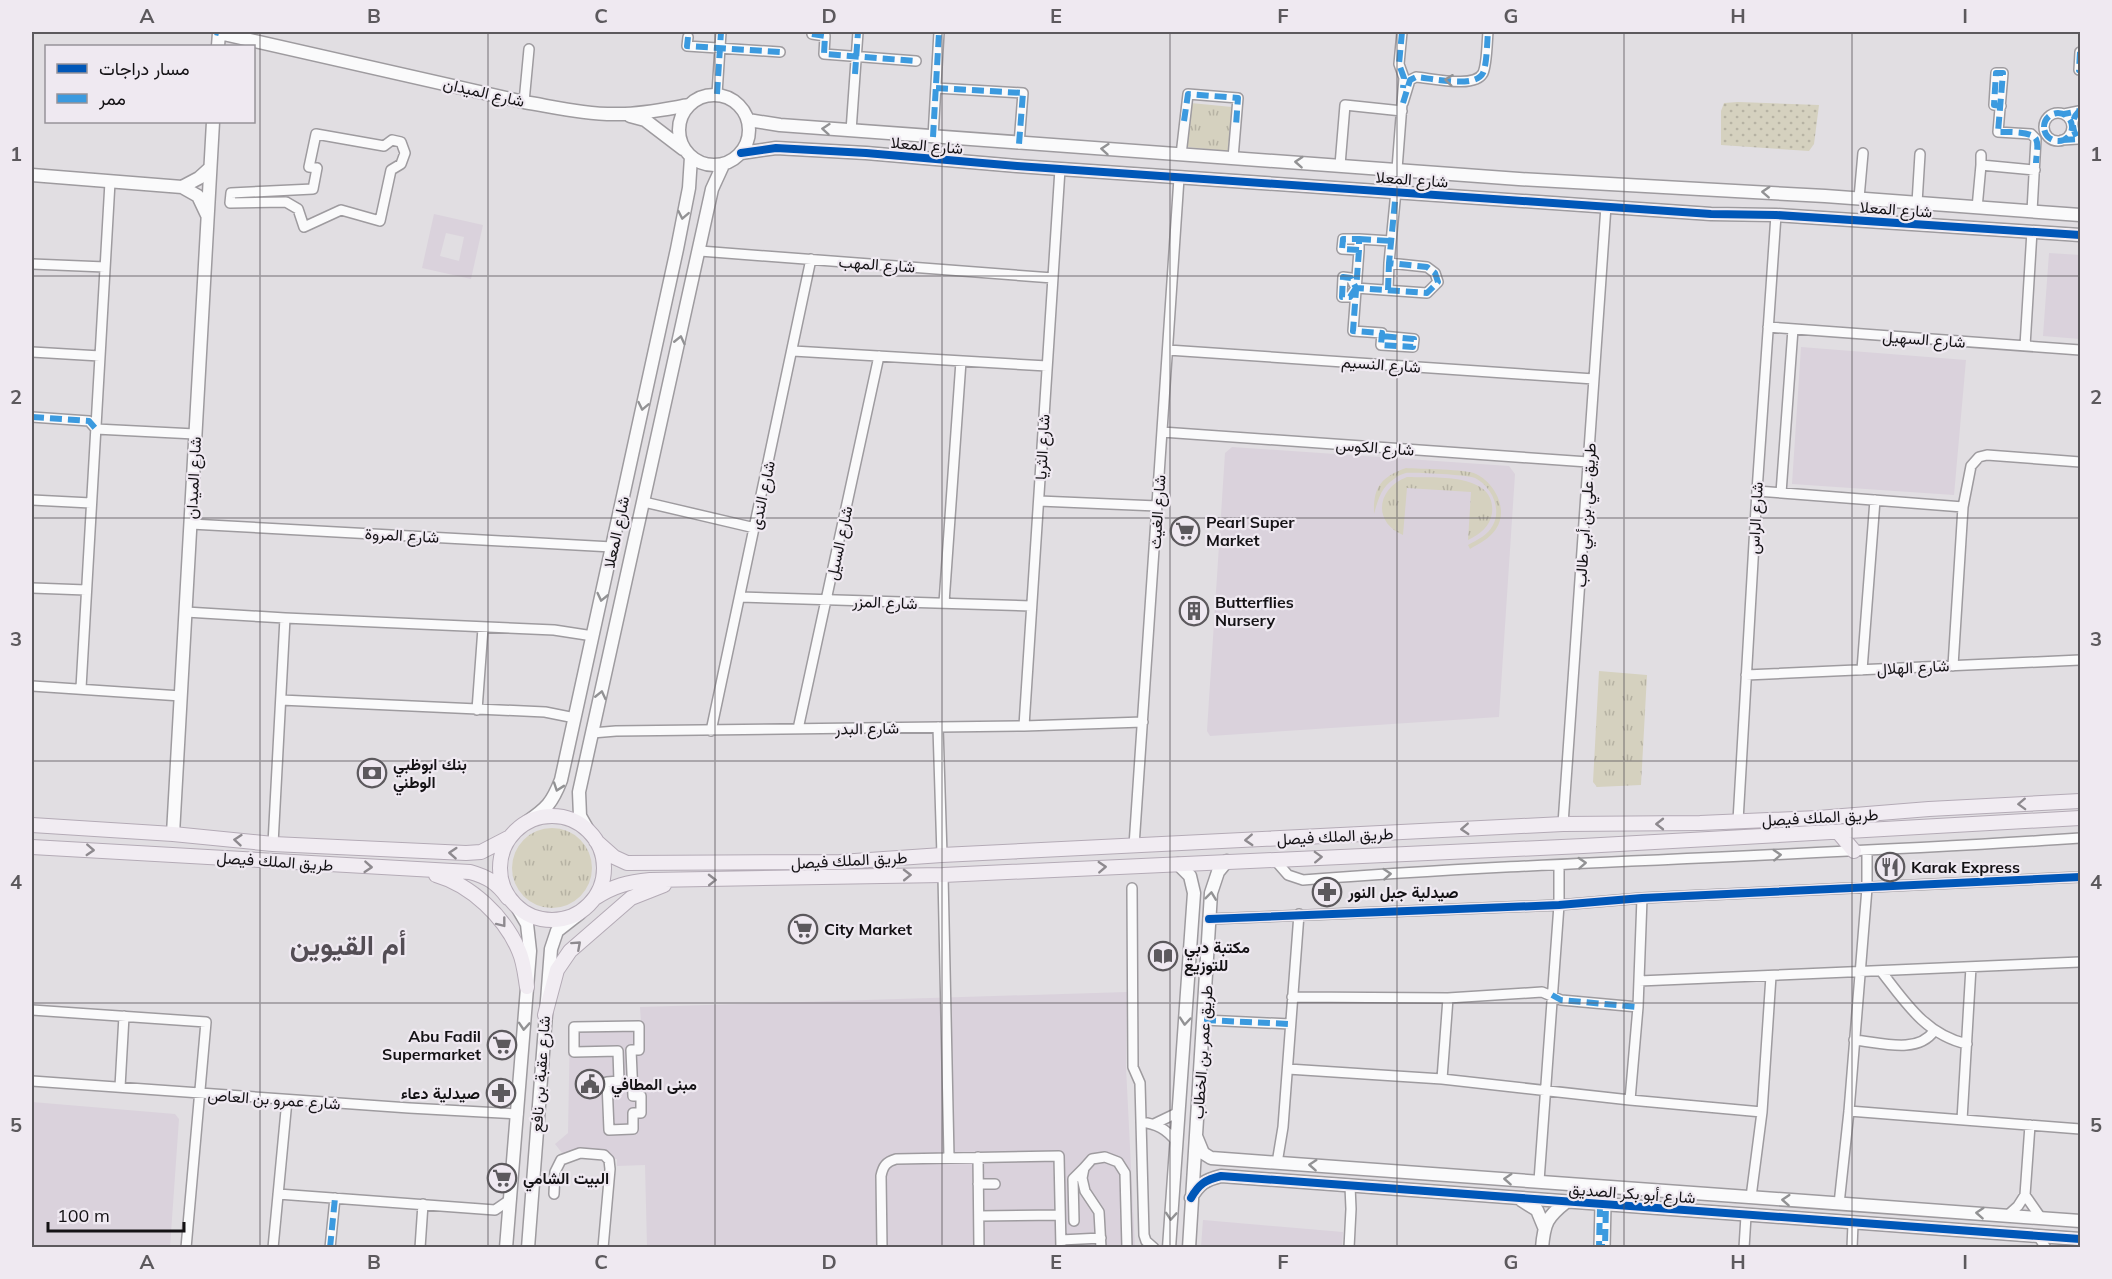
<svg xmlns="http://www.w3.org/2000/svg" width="2112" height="1279" viewBox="0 0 2112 1279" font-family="Mulish,Vazirmatn,sans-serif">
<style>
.built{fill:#dad2dc;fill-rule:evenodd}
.grass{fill:url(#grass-tufts)}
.garden{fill:url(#garden-dots)}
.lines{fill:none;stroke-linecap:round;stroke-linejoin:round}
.street-casing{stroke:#9e9b9f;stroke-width:12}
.secondary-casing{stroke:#9e9b9f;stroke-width:15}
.primary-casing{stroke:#b4abb6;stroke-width:16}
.street{stroke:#fafafb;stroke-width:9}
.secondary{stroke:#fafafb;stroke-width:12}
.primary{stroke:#f1ecf2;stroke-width:14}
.quiet{stroke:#3b9adf;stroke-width:6;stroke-dasharray:12 6;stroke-linecap:butt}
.cycleway-casing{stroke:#efe9f1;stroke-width:11}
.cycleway{stroke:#0057b8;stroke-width:8}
.oneway{stroke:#929294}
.oneway2{stroke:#8e8a8f}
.grid{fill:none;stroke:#5c595d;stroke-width:1.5;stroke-opacity:0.55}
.labels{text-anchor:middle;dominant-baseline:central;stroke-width:4.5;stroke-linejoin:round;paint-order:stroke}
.street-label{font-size:16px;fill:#141215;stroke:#efe9f1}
.poi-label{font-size:16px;font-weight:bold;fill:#141215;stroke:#efe9f1;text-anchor:start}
.town-label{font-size:28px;font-weight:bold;fill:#534d54;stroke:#efe9f1}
.neatline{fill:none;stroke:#5c595d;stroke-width:2}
.grid-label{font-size:20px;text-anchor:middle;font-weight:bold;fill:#5c595d}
</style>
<defs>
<pattern id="grass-tufts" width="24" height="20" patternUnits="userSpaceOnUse" patternTransform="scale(1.5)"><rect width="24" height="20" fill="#d5d1bf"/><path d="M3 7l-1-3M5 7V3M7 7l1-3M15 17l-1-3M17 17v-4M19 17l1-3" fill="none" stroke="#b6b2a3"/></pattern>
<pattern id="garden-dots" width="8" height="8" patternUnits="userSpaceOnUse" patternTransform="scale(1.5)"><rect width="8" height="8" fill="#d5d1bf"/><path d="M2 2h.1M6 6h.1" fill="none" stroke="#b6b2a3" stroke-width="1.8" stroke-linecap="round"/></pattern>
</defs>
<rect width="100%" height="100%" fill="#e1dee2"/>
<path class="built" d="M434,214L483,225L471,279L422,268ZM446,233L464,237L459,261L440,256Z
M2049,253L2080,255V339L2043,336Z
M1801,347L1966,360L1954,495L1792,484Z
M1232,447L1509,466L1515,474L1499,717L1210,736L1207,731L1208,715L1225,453Z
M1127,992L1126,1067L1135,1247H647L645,1165L617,1166V1159L566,1158L555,1144L568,1133L570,1024L641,1022L640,1007Z
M32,1102L175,1114L179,1119L170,1247H32Z
M1203,1220L1343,1232L1342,1247H1201Z"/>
<path class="grass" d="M1191,103L1232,107L1228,151L1187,147Z
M1406,468C1419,469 1467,469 1476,474C1495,483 1509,510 1496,529C1489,539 1480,543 1470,549L1468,545C1477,540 1488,535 1493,525C1502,508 1491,486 1475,478C1469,475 1414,472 1406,473C1402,474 1397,476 1394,479C1381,487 1378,500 1374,514C1373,487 1381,477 1406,468Z
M1407,477C1433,478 1497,472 1492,513C1490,527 1480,534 1468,540L1471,492L1407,488L1403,535C1372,522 1377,488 1407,477Z
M1599,671L1647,675L1641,785L1597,787L1593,782Z
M512 868a40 40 0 1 1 80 0a40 40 0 1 1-80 0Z"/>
<path class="garden" d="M1738,102L1819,105L1814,144L1809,151L1721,145V111L1724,103Z"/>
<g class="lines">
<g class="street-casing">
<path id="street" d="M812,34L825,36L824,54L916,61
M688,37L687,46L780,52
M2080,52L2079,70H2080
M936,88L1023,93L1019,144
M717,94L721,32
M524,102L529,49
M1403,103L1410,80L1416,77C1431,78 1475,89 1483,73C1487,64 1487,42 1488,32
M2001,106L1994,105L1996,73H2003L1998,132L2031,134L2036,139L2032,211
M2044 127a14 14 0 1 1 28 0a14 14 0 1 1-28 0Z
M851,131L858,32
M316,134L384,146L392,140L401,142L405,153L401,164L391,170L380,221L341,210L304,227L298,209L286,202L230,203L231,193L313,189L317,168L309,167Z
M933,137L939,32
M2062,140L2078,139C2072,129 2070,120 2079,111L2064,114
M1181,155L1188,94L1238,98L1233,158
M1981,155V165L2035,170
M1340,165L1345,105L1402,111
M1397,169L1404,78L1399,64L1402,32
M1859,198L1863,153
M1917,203L1920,154
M1977,208L1981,165
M1359,239L1391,241
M1359,250L1342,249L1343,239H1359V250L1353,331L1382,333L1381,345L1413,347L1414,339L1382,336
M700,251L1053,278
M32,264L105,267
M1356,288L1350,297H1342L1343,277L1351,278L1356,288L1427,293L1438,282L1435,273L1427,267L1389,263L1396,191
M1388,290L1389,263
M1768,327L2080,350
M2025,346L2032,231
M1168,350L1594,379
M793,351L1047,366
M32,352L100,356
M32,417L89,421L96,429L195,434
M1162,432L1588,462
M1757,491L1963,507
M1781,493L1793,329
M32,500L91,503
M1039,501L1157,506
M644,502L755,528
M191,524L612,547
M32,588L86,590
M740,597L1031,606
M944,603L961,361
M186,612L285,618L554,630L593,636
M1953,666L1963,507L1971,466L1979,457L1987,455L2080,462
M1862,670L1875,500
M1746,675L2080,660
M32,686L181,696
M81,688L110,182
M281,700L545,712L575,718
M477,710L483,628
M1024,726L1060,169
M938,727L942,855
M798,729L879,356
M711,731L811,259
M592,733L616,731L1024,726L1143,722
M1738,821L1757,491L1776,215
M1563,824L1606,206
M273,844L285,618
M1134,846L1179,178
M1274,859L1288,875L1303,880C1562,860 1822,856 2080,838
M943,875L949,1157
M1132,888L1133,1067L1140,1083L1144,1235L1146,1241L1154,1248
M1209,919L1559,905L1642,898L2080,877
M1881,971C1905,1002 1926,1035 1967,1044
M1639,981L2080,962
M1292,997L1448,998L1542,992L1561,1000L1638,1007
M32,1010L206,1022L186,1248
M1204,1020L1290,1024
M639,1026V1050H631L633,1096H641V1113H633V1129L609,1130L607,1082L619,1081L618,1051L574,1052V1027Z
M1854,1040C1879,1042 1917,1055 1934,1031
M1288,1069L1442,1079L1630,1100L1762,1112
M1442,1079L1448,998
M32,1081L409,1108L518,1114
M120,1087L124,1016
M1630,1100L1638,1007L1642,898
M1849,1111L2080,1129
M1962,1120L1971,967
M1141,1122C1157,1124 1166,1129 1176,1141
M1154,1124L1177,1113
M978,1157L979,1248
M1277,1163L1283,1127L1299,914
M1539,1181L1559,905V865
M978,1184H995
M278,1194L495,1210L511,1199
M554,1194L555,1172L561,1160L580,1153L604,1155L609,1160L610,1169L603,1248
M2025,1195L2041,1218
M1751,1197L1762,1112L1771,976
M1839,1204L1849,1111L1867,888V851
M1600,1205L1599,1247H1605L1606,1205
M2008,1215L2018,1206L2025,1195L2030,1125
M979,1216L1060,1215
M1074,1221L1073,1179L1084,1168
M2038,1236L2046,1248
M1061,1240L1101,1238
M273,1248L287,1100
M330,1248L335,1198
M420,1248L423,1204
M882,1248L881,1176C883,1166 886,1162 896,1159L1059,1156L1061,1248
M1101,1248L1099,1212L1085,1191L1082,1178L1084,1168L1092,1159L1105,1157L1118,1162L1125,1173L1127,1248
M1349,1248L1351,1209L1350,1186
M1744,1248L1746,1216
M1852,1248L1853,1224"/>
</g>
<g class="secondary-casing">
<path id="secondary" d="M218,46L219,33L524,102C555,107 588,115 620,114C643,114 666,109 689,105
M679 130a35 35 0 1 1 70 0a35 35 0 1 1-70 0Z
M630,116L645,120L683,149
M748,120L780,125L1519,179L1825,196L2080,215
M741,153L776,148L866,153L1017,166L1711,214L1776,215L2080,235
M32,175L182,187L198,196L207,215
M182,187L199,178L210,168
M527,822C547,808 552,803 561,780L677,249L689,188L691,157
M589,832L580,816L579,792L712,189L723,165
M173,834L213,122
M1196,1136L1203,1153L1211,1158L2080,1221
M1191,1198C1199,1184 1205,1180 1221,1176L2080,1239
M1521,1200L1537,1210L1544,1227
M506,1248L530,951L527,924L517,907
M528,1248L551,949L557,931L580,913
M1169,1248L1194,893L1190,876L1178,864
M1189,1248L1211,893L1218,872L1227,861
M1542,1248C1544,1223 1547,1217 1566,1202"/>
</g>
<g class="primary-casing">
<path id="primary" d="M500 868a52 52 0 1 1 104 0a52 52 0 1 1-104 0Z
M32,825L173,834L273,844L466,853L481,852L508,838
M1838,832L1854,851
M596,841L614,857L627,863L840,862L942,855L1563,824L1700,823L1818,818L1929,809L2080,801
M32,847L470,872C488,877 497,883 508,898
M436,875C471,885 505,917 519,951C524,962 525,975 527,987
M595,898C613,886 628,882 650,880L943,875L1583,846L2080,818
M545,1015L557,970L570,951L631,898L664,885"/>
</g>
<use href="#street" class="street"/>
<use href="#secondary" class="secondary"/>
<use href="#primary" class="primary"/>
<path class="quiet" d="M215,32L219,33
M1402,32L1399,64L1404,78L1403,88
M812,34L825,36L824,54L916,61
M688,37L687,46L780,52
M2080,52L2079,70H2080
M855,74L858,32
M936,88L1023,93L1019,144
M717,94L721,32
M1403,103L1410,80L1416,77C1431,78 1475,89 1483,73C1487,64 1487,42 1488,32
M2001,106L1994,105L1996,73H2003L1998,132C2006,132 2032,131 2036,139C2039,145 2036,157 2036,163
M2044 127a14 14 0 1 1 28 0a14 14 0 1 1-28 0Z
M1184,121L1188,94L1238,98L1236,125
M933,137L939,32
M2063,140L2078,139C2072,129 2070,120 2079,111L2064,114
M1359,239L1391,241
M1359,250L1342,249L1343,239H1359V250L1353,331L1382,333L1381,345L1413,347L1414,339L1382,336
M1356,288L1350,297H1342L1343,277L1351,278L1356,288L1427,293L1438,282L1435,273L1427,267L1389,263L1396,191
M1388,290L1389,263
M32,417L89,421L96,429
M1552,995L1561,1000L1638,1007
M1204,1020L1290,1024
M1600,1205L1599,1247H1605L1606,1205
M330,1248L335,1198"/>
<g class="cycleway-casing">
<path id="cycleway" d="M741,153L776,148L866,153L1017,166L1711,214L1776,215L2080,235
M1209,919L1559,905L1642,898L2080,877
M1191,1198C1199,1184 1205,1180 1221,1176L2080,1239"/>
</g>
<use href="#cycleway" class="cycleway"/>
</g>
<defs><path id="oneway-chevron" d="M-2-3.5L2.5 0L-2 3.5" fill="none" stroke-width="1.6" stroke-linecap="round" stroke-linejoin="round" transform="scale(1.5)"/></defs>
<g class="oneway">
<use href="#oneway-chevron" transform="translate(1449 80) rotate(-173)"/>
<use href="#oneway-chevron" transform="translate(826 129) rotate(-175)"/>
<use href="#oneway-chevron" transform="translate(1105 149) rotate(-175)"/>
<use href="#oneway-chevron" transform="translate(1299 162) rotate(-176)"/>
<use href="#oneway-chevron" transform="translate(1766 192) rotate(-177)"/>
<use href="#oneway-chevron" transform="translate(683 215) rotate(101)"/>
<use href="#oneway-chevron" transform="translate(680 340) rotate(-77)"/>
<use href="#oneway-chevron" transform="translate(643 406) rotate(102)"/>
<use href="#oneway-chevron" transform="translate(602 597) rotate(103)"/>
<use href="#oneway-chevron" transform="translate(601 695) rotate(-77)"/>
<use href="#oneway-chevron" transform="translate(558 787) rotate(109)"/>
<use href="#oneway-chevron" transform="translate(1777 855) rotate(-3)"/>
<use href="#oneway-chevron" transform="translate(1582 863) rotate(-3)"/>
<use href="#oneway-chevron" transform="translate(1387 874) rotate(-4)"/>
<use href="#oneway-chevron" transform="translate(1211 896) rotate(-83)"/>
<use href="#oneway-chevron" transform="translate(1185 1021) rotate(95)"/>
<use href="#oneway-chevron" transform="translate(524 1026) rotate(94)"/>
<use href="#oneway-chevron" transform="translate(1313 1165) rotate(-176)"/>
<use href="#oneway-chevron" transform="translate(1508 1179) rotate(-176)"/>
<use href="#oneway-chevron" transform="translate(1786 1200) rotate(-176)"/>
<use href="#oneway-chevron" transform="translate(1980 1213) rotate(-176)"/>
<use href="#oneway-chevron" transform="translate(1171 1216) rotate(94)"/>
</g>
<g class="oneway2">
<use href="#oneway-chevron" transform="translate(2022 804) rotate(178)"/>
<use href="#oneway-chevron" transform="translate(1660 824) rotate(180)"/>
<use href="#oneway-chevron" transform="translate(1465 829) rotate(177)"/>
<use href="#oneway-chevron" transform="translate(238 840) rotate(-175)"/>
<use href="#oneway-chevron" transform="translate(1249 840) rotate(177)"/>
<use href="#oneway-chevron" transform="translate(90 850) rotate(3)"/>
<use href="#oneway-chevron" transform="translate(453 853) rotate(-176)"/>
<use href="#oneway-chevron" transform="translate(1318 857) rotate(-2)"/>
<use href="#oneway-chevron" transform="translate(368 867) rotate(4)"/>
<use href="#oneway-chevron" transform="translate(1102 867) rotate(-3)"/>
<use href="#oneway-chevron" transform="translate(907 875) rotate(-1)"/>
<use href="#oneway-chevron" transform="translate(712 880) rotate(-1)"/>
<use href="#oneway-chevron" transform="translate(502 923) rotate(52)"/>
<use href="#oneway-chevron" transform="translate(577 945) rotate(-42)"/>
</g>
<path class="grid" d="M260,32V1248M488,32V1248M715,32V1248M942,32V1248M1170,32V1248M1397,32V1248M1624,32V1248M1852,32V1248M32,276H2080M32,518H2080M32,761H2080M32,1003H2080"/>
<defs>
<g id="supermarket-ring" transform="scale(1.5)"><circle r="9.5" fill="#efe9f1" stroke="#5c595d" stroke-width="1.5"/><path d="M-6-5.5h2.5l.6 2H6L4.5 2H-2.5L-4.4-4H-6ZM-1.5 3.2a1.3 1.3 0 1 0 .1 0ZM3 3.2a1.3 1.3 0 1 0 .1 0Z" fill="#5c595d"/></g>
<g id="building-ring" transform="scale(1.5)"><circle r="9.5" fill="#efe9f1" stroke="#5c595d" stroke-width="1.5"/><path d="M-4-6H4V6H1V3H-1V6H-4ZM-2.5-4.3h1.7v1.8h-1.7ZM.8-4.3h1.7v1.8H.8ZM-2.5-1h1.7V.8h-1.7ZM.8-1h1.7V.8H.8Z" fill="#5c595d"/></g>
<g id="bank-ring" transform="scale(1.5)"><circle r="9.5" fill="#efe9f1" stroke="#5c595d" stroke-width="1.5"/><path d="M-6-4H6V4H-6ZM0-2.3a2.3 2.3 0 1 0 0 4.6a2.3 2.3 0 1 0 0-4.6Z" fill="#5c595d"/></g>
<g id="restaurant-ring" transform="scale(1.5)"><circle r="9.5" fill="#efe9f1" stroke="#5c595d" stroke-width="1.5"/><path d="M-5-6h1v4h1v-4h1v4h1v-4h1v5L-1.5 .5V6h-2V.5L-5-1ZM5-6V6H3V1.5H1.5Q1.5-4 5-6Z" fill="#5c595d"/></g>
<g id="pharmacy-ring" transform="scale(1.5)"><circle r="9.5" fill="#efe9f1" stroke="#5c595d" stroke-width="1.5"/><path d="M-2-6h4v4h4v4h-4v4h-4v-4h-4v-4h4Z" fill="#5c595d"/></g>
<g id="library-ring" transform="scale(1.5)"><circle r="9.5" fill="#efe9f1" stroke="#5c595d" stroke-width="1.5"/><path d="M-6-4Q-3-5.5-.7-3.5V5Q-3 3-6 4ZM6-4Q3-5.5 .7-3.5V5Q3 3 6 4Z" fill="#5c595d"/></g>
<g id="civic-ring" transform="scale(1.5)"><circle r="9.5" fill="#efe9f1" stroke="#5c595d" stroke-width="1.5"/><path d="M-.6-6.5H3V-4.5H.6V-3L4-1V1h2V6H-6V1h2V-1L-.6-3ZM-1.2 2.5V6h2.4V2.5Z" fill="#5c595d"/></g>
</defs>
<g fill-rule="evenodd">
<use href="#supermarket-ring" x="1185" y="531"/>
<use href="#building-ring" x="1194" y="611"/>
<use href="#bank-ring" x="372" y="773"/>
<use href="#restaurant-ring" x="1890" y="867"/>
<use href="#pharmacy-ring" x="1327" y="892"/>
<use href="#supermarket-ring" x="803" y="929"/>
<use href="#library-ring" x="1163" y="956"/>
<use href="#supermarket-ring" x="502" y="1045"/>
<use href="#civic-ring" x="590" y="1084"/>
<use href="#pharmacy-ring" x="501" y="1093"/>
<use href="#supermarket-ring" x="502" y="1178"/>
</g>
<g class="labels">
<g class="street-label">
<text transform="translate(484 92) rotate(13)">شارع الميدان</text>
<text transform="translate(927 145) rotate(5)">شارع المعلا</text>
<text transform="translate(1412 179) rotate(4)">شارع المعلا</text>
<text transform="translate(1896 209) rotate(4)">شارع المعلا</text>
<text transform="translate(877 264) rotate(4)">شارع المهب</text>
<text transform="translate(1924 339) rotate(4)">شارع السهيل</text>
<text transform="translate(1381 364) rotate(4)">شارع النسيم</text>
<text transform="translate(1042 447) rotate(-87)">شارع الثريا</text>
<text transform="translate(1375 447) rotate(4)">شارع الكوس</text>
<text transform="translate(193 478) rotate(-87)">شارع الميدان</text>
<text transform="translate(762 495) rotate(-78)">شارع الندى</text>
<text transform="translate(1157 512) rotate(-86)">شارع الغيث</text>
<text transform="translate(1585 515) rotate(-86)">طريق علي بن أبي طالب</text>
<text transform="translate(1755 518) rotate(-87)">شارع الراس</text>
<text transform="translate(616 532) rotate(-78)">شارع المعلا</text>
<text transform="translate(402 535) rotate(3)">شارع المروة</text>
<text transform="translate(839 543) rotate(-78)">شارع السيل</text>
<text transform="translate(885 602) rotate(2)">شارع المزر</text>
<text transform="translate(1913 667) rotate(-3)">شارع الهلال</text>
<text transform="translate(867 728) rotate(-1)">شارع البدر</text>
<text transform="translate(1820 817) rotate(-3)">طريق الملك فيصل</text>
<text transform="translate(1335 836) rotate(-3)">طريق الملك فيصل</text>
<text transform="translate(849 860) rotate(-3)">طريق الملك فيصل</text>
<text transform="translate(275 861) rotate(4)">طريق الملك فيصل</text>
<text transform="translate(1202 1052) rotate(-86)">طريق عمر بن الخطاب</text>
<text transform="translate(540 1074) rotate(-86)">شارع عقبة بن نافع</text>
<text transform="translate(274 1099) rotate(4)">شارع عمرو بن العاص</text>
<text transform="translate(1632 1193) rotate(4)">شارع أبو بكر الصديق</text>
</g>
<g class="poi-label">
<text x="1206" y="522">Pearl Super<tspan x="1206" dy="18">Market</tspan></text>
<text x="1215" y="602">Butterflies<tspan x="1215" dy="18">Nursery</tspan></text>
<text x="393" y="764">بنك ابوظبي<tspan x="393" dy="18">الوطني</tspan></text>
<text x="1911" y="867">Karak Express</text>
<text x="1348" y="892">صيدلية جبل النور</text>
<text x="824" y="929">City Market</text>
<text x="1184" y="947">مكتبة دبي<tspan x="1184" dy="18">للتوزيع</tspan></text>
<text x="481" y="1036" text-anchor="end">Abu Fadil<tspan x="481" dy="18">Supermarket</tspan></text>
<text x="611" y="1084">مبنى المطافي</text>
<text x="480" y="1093" text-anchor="end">صيدلية دعاء</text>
<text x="523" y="1178">البيت الشامي</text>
</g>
<g class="town-label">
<text x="348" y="944">أم القيوين</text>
</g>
</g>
<rect width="2112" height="1279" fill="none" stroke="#efe9f1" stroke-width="66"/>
<rect x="45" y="45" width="210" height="78" fill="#efe9f1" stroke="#979399" stroke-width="1.5"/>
<rect x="57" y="64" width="30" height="9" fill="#0057b8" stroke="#979399" stroke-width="1.5"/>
<text x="99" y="75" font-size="18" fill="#141215">مسار دراجات</text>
<rect x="57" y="94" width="30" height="9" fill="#3b9adf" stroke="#979399" stroke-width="1.5"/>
<text x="99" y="105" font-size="18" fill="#141215">ممر</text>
<path d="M48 1222v9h136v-9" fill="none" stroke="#141215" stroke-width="3"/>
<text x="57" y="1222" font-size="18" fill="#141215" stroke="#efe9f1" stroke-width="4.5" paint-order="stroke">100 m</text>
<rect x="33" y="33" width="2046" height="1213" class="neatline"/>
<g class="grid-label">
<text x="147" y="23">A</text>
<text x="374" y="23">B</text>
<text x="601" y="23">C</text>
<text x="829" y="23">D</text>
<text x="1056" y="23">E</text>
<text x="1283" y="23">F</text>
<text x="1511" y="23">G</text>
<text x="1738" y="23">H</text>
<text x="1965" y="23">I</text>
<text x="16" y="161">1</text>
<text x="2096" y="161">1</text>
<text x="16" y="404">2</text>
<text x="2096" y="404">2</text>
<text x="16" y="646">3</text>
<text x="2096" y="646">3</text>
<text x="16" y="889">4</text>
<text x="2096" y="889">4</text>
<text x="16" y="1132">5</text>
<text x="2096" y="1132">5</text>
<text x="147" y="1269">A</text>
<text x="374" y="1269">B</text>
<text x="601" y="1269">C</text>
<text x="829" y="1269">D</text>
<text x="1056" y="1269">E</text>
<text x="1283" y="1269">F</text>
<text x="1511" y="1269">G</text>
<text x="1738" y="1269">H</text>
<text x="1965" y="1269">I</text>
</g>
</svg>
